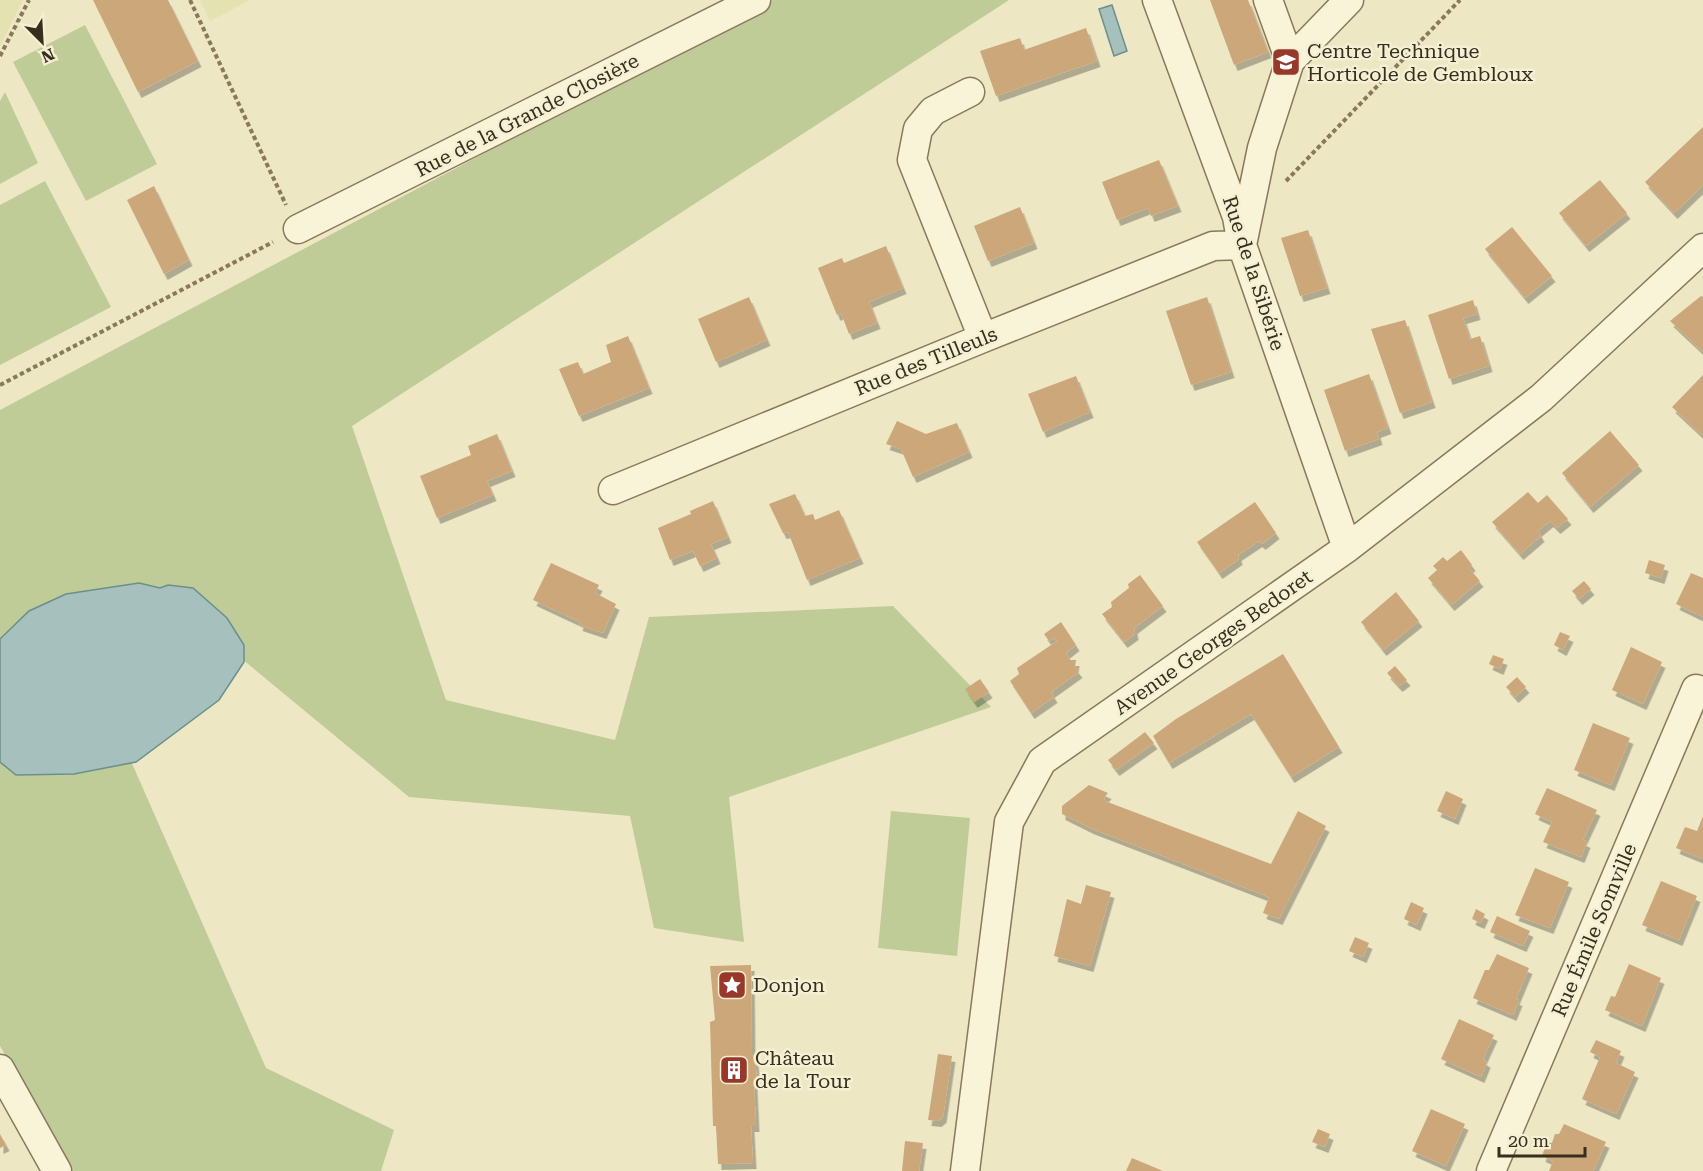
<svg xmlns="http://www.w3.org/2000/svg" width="1703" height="1171" viewBox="0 0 1703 1171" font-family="'Roboto Serif',serif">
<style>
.farmland{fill:#e4e2b1}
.green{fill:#bfcc98}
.water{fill:#a6c1bd;stroke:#6c8f8b;stroke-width:1.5}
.building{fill:#cca77a;filter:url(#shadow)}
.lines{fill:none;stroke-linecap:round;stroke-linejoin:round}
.minor-casing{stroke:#89795a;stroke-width:31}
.path{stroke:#89795a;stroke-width:4;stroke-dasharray:4.5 3;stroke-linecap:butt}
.minor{stroke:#f9f3d7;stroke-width:28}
.labels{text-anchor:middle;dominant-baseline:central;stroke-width:5;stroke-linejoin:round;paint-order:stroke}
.poi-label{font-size:20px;fill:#382e1e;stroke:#f5f0d3;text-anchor:start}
.street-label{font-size:20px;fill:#382e1e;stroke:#f5f0d3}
</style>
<defs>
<filter id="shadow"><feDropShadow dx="3.5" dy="6" stdDeviation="0" flood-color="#0004"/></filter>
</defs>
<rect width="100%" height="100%" fill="#eee7c4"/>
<path class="farmland" d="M0,0H23L0,46Z
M200,0H250L210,21Z"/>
<path class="green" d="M773,0H1009L352,426L446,700L615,740L649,617L893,606L991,707L729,797L744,942L654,928L630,816L409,797L190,616L116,727L266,1068L394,1130L381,1171H71L0,1046V410Z
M85,25L157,164L86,201L13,62Z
M5,92L38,163L0,184V101Z
M45,181L111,307L0,365V205Z
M891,811L970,818L957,956L878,948Z"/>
<path class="water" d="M1112,5L1127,51L1114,56L1099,9Z
M139,583L160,588L168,585L193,588L227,618L244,645V662L219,700L136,762L74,774L16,775L0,762V639L29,611L66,594Z"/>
<path class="building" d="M93,0H168L198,61L138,92Z
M1210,0H1248L1268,52L1234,65Z
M1086,28L1097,61L996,96L980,51L1020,38L1024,50Z
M1703,127V185L1674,213L1645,182Z
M1159,160L1178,206L1151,216L1148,208L1117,220L1102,182Z
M1600,180L1627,213L1586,246L1559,213Z
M154,186L189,260L164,274L127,200Z
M1020,207L1034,243L988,261L974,226Z
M1512,227L1552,276L1525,298L1485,249Z
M1308,230L1327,288L1300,296L1281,238Z
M886,246L903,288L869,302L877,323L849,334L841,313L837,315L818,268L842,258L844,263Z
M1701,296L1703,297V352L1670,321Z
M749,297L767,340L716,362L698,319Z
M1207,297L1231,372L1191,385L1166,311Z
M1473,300L1477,314L1463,318L1470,339L1480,336L1489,366L1449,379L1428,315Z
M1405,320L1432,402L1400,413L1371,329Z
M628,336L649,388L579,416L559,369L578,362L583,374L611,362L606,345Z
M1369,374L1388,428L1377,432L1379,439L1345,451L1324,390Z
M1703,375V436L1672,407Z
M1076,376L1090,412L1043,432L1028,394Z
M897,421L926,434L957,423L969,452L913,477L901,449L886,444Z
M1610,431L1639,465L1590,507L1562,473Z
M497,434L512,471L487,481L493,495L437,518L420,476L471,455L468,446Z
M1528,492L1538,503L1547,495L1568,519L1557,528L1550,521L1538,531L1541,536L1520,554L1492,522Z
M795,494L805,516L813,514L815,520L839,510L860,558L807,580L788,532L783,533L769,504Z
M713,501L728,537L711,544L717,558L700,566L693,551L670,560L658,528L691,514L690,511Z
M1255,502L1276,533L1262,544L1259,541L1238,555L1239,559L1219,573L1197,542Z
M1461,550L1472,565L1469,568L1480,581L1451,605L1428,578L1437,570L1433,566L1443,557L1447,561Z
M1649,560L1665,565L1661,578L1645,573Z
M551,563L599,585L595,593L616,604L603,633L579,625L580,622L533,600Z
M1691,573L1703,578V617L1676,604Z
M1140,575L1163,606L1134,628L1135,634L1124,642L1102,614L1112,607L1111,602L1129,588L1128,584Z
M1584,581L1591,589L1579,599L1572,591Z
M1396,592L1419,621L1383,650L1361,622Z
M1061,622L1076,645L1066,653L1070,660H1076L1075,667L1079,672L1051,692L1054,697L1031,713L1010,681L1019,674L1017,668L1057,641L1055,638L1049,641L1044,634Z
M1560,632L1570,636L1563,650L1554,645Z
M1631,647L1662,662L1643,704L1612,690Z
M1283,654L1339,747L1291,777L1251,714L1169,763L1153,736L1176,719Z
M1493,655L1504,659L1500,669L1489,664Z
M1395,666L1407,680L1399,686L1387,673Z
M1517,677L1526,687L1515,697L1506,687Z
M980,679L989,692L974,702L965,689Z
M1593,723L1630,738L1611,785L1574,770Z
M1145,732L1154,743L1116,770L1108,760Z
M1089,785L1108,793L1104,798L1105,801L1271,864L1298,811L1326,826L1279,919L1263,913L1269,897L1090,828L1062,814V806Z
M1547,788L1597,810L1583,840L1587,842L1581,857L1543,842L1552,822L1535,814Z
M1446,791L1463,799L1455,819L1437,811Z
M1703,816V859L1676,848L1685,827L1697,831Z
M1535,868L1569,882L1550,928L1515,915Z
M1661,881L1697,896L1679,940L1642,925Z
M1086,885L1111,892L1090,966L1054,956L1067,899L1081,904Z
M1411,902L1424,908L1417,925L1404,919Z
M1476,909L1485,914L1481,923L1472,919Z
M1497,916L1530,931L1523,946L1490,932Z
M1355,937L1369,943L1363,957L1349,951Z
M1497,954L1529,968L1516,999L1519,1000L1513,1015L1473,998L1485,970H1489Z
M1629,964L1661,978L1642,1026L1605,1010L1611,996L1615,997Z
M751,965L752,1055L755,1059L757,1081L754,1085L756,1126H751L753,1163L718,1164L716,1126H713L710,1022L715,1020L710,966Z
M1459,1019L1494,1035L1483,1059L1487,1062L1481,1077L1441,1059Z
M1596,1040L1621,1051L1616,1063L1635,1072L1616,1114L1582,1099L1600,1057L1590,1052Z
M938,1054L952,1056L943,1117L938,1121L928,1120Z
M1431,1109L1465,1124L1446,1166L1412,1151Z
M1564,1124L1606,1142L1593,1171H1549L1553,1161L1542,1156L1547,1142L1552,1143L1555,1134H1559Z
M1318,1129L1330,1134L1325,1147L1312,1142Z
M0,1134L6,1145L0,1148Z
M905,1141L923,1143L919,1171H902Z
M1132,1158L1163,1171H1126Z"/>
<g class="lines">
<g class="minor-casing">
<path id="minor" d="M1157,0L1237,217L1242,245L1347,548
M1290,61L1349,0
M970,92L933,111L918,129L912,160L983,338
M298,229L756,0
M613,490L983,338L1213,246L1242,245L1262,148L1290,61L1268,0
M0,1069L57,1171
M965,1171L1009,822L1042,761L1347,548L1541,398L1703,248
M1491,1171L1696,689"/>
</g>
<path class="path" d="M190,0L286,205
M0,56L29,0
M1286,181L1460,0
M0,385L273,242"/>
<use href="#minor" class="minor"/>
</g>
<defs>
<g id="school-square" transform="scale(1.5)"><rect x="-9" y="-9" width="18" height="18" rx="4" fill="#97382a" stroke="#f5f0d3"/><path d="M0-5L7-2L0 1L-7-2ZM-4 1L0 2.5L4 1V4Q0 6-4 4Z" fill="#fff"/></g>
<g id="sight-square" transform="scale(1.5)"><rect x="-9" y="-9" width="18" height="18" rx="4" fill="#97382a" stroke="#f5f0d3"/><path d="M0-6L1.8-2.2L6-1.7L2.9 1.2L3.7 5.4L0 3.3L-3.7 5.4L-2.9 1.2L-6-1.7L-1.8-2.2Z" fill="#fff"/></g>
<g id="building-square" transform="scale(1.5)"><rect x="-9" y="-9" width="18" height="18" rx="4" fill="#97382a" stroke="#f5f0d3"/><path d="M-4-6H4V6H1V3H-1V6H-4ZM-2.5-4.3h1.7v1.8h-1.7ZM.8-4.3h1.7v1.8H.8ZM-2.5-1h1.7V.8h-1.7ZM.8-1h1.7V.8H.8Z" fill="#fff"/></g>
</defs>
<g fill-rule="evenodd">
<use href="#school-square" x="1286" y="62"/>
<use href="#sight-square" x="732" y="985"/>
<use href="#building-square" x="734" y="1070"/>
</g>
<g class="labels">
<g class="poi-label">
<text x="1307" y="51">Centre Technique<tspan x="1307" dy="23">Horticole de Gembloux</tspan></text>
<text x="753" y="985">Donjon</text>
<text x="755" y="1058">Château<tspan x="755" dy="23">de la Tour</tspan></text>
</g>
<g class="street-label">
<text transform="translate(527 115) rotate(-27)">Rue de la Grande Closière</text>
<text transform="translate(1254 273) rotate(72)">Rue de la Sibérie</text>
<text transform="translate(926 361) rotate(-22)">Rue des Tilleuls</text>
<text transform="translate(1213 642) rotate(-35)">Avenue Georges Bedoret</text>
<text transform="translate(1594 930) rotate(-67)">Rue Émile Somville</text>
</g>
</g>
<g transform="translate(42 42) rotate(156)" stroke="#f5f0d3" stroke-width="4.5" paint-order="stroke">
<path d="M0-4.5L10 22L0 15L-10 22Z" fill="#382e1e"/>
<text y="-9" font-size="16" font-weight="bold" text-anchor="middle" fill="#382e1e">N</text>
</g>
<path d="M1499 1147v9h86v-9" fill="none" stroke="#382e1e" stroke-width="3"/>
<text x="1508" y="1147" font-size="18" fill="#382e1e" stroke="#f5f0d3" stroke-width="4.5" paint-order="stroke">20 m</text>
</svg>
